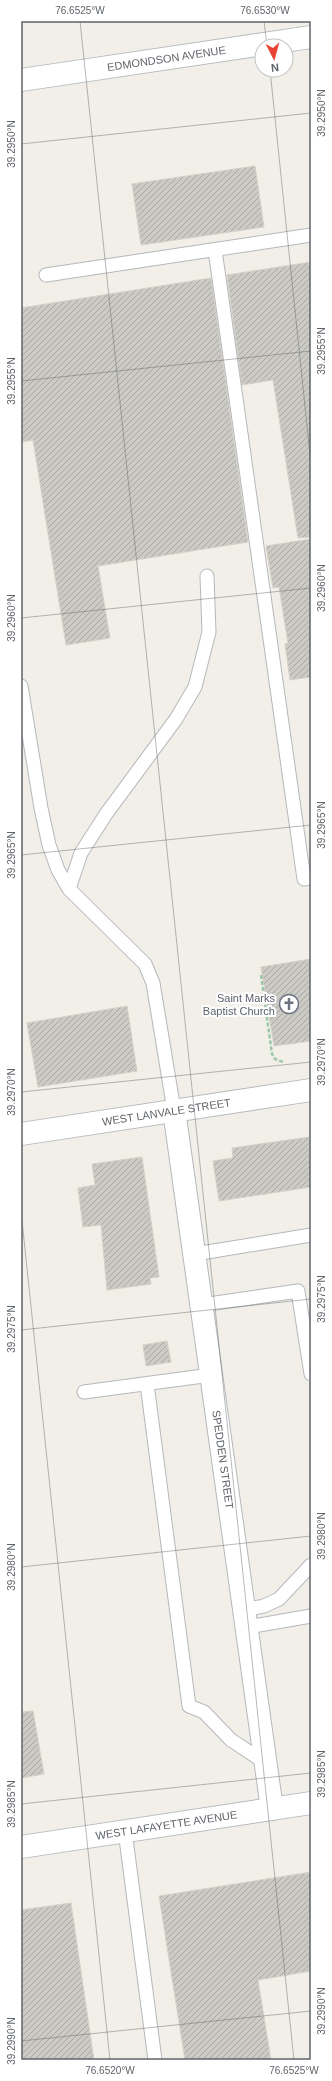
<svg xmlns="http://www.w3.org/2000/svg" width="332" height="2081" viewBox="0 0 332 2081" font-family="Helvetica,sans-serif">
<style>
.building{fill:url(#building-hatch);stroke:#d6d1c6}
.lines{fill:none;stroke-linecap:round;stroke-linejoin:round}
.lane-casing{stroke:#b5b8bc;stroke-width:15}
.street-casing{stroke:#b5b8bc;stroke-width:24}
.secondary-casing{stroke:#b6babf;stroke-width:24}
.path{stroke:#9cc7a9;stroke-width:2.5;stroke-dasharray:4 2;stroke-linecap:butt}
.lane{stroke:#fff;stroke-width:13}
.street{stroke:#fff;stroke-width:22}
.secondary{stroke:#fff;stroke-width:22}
.ticks{fill:none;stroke:#5f6368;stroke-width:1;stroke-opacity:0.45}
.labels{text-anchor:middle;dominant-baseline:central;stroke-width:4;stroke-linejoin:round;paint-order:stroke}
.street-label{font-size:11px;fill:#5f6368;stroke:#fff}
.worship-label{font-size:11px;fill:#5b616d;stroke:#fff;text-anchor:end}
.neatline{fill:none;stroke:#5f6368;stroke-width:1.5}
.ticks-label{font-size:10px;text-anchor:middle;fill:#5f6368}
</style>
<defs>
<pattern id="building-hatch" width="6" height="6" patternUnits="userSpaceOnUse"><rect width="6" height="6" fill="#cccac5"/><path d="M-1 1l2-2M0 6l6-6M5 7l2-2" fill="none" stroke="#a9a8a4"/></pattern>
</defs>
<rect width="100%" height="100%" fill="#f1efe8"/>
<path class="building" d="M255,166L264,227L141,245L132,184Z
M311,262V537L298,538L273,380L242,385L227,275Z
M211,278L248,542L98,566L110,638L66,645L33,440L21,442V308Z
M311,539V677L290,680L285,644L288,643L279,587L273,588L266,546Z
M311,959V1041L274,1046L261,967Z
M127,1006L137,1071L38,1087L27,1023Z
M309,1137L311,1187L219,1201L213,1161L233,1158L232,1148Z
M142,1157L159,1277L150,1278L151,1284L107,1290L101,1225L83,1227L78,1188L95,1185L92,1164Z
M167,1341L171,1362L146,1366L143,1345Z
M33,1711L44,1774L21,1778V1712Z
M311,1872V1971L258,1980L271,2060H185L159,1896Z
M71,1903L94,2060H21V1910Z"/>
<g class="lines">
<g class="lane-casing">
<path id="lane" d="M215,250L304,879L311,878
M46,275L311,235
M21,686L41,808L49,845L58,870L69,889L145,964L153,983L174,1110
M69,889L81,853L106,814L176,719L195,687L209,632L207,576
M195,1254L311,1235
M202,1305L298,1291L311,1374
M147,1384L189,1706L204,1712L231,1740L266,1763
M84,1392L211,1375
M244,1610L264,1606L279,1599L311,1565
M247,1627L311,1616
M125,1831L155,2060"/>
</g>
<g class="street-casing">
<g id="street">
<path id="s1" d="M174,1110L272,1809"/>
<path id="s2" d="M21,1134L311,1090"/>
</g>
</g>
<g class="secondary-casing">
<g id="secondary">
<path id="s3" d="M21,80L311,37"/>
<path id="s4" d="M21,1847L311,1803"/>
</g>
</g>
<path class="path" d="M261,975L272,1054L275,1059L283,1062"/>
<use href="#lane" class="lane"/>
<use href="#street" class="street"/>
<use href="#secondary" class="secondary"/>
</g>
<path class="ticks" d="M80,21L294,2060M264,21L267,46M270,70L311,464M21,144L311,113M21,381L311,351M21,618L311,588M21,855L311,825M21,1092L311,1062M21,1211L110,2060M21,1330L311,1299M21,1567L311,1536M21,1804L311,1773M21,2041L311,2011"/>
<defs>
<g id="church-ring" transform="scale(1)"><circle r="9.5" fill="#fff" stroke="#6b7280" stroke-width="1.5"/><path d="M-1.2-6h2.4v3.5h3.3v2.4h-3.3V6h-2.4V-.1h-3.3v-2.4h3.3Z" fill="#6b7280"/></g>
</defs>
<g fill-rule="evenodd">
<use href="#church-ring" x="289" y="1004"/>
</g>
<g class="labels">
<g class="street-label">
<text stroke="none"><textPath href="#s3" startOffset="147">EDMONDSON AVENUE</textPath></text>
<text stroke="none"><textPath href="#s2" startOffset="147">WEST LANVALE STREET</textPath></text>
<text stroke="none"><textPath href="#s1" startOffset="353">SPEDDEN STREET</textPath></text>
<text stroke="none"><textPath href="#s4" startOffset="147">WEST LAFAYETTE AVENUE</textPath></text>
</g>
<g class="worship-label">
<text x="275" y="998">Saint Marks<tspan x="275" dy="13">Baptist Church</tspan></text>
</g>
</g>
<rect width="332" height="2081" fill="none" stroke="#ffffff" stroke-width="44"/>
<g transform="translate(274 58) rotate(174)"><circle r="19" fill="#ffffff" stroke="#bfc1c3"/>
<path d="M0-3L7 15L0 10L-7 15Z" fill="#ea4335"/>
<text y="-6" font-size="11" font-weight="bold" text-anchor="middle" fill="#5f6368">N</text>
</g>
<rect x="22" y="22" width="288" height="2037" class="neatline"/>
<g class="ticks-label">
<text x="80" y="14">76.6525°W</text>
<text x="265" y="14">76.6530°W</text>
<text transform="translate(321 113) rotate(-90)" y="4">39.2950°N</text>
<text transform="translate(11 144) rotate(-90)" y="4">39.2950°N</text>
<text transform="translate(321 351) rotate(-90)" y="4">39.2955°N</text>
<text transform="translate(11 381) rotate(-90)" y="4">39.2955°N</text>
<text transform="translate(321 588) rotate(-90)" y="4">39.2960°N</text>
<text transform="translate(11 618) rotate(-90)" y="4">39.2960°N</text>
<text transform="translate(321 825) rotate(-90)" y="4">39.2965°N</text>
<text transform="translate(11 855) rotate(-90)" y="4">39.2965°N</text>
<text transform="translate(321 1062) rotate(-90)" y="4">39.2970°N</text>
<text transform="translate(11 1092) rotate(-90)" y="4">39.2970°N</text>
<text transform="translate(321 1299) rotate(-90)" y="4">39.2975°N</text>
<text transform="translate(11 1329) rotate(-90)" y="4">39.2975°N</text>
<text transform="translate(321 1536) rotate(-90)" y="4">39.2980°N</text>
<text transform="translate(11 1567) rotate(-90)" y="4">39.2980°N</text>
<text transform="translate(321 1774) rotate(-90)" y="4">39.2985°N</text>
<text transform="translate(11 1804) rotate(-90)" y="4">39.2985°N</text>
<text transform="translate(321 2011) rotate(-90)" y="4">39.2990°N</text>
<text transform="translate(11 2041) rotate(-90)" y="4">39.2990°N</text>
<text x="110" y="2074">76.6520°W</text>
<text x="294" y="2074">76.6525°W</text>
</g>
</svg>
